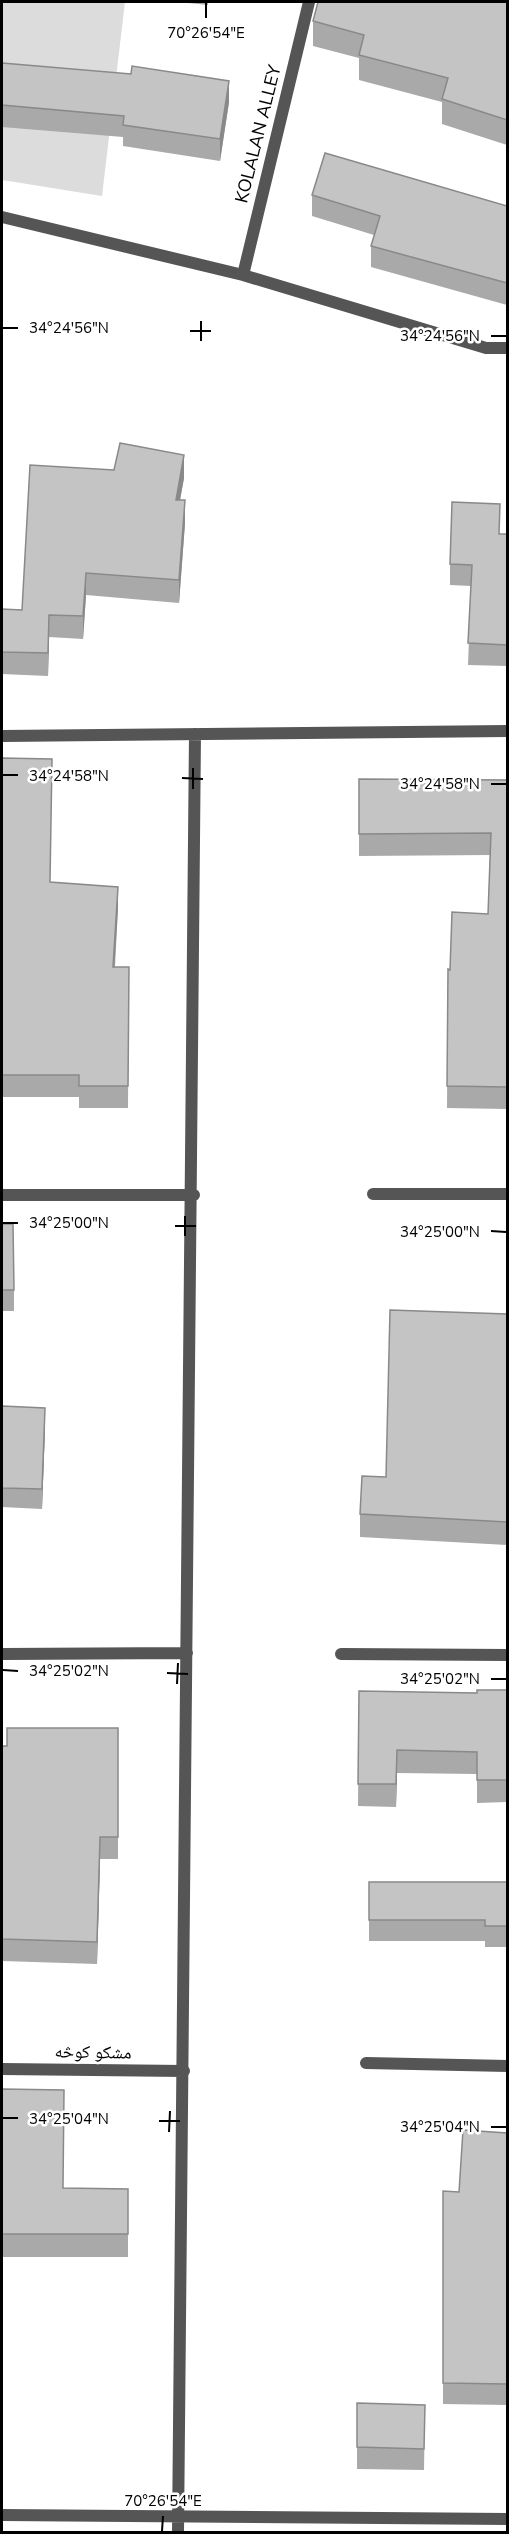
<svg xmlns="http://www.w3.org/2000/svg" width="509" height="2534" viewBox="0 0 509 2534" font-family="'Nunito Sans','Noto Naskh Arabic',sans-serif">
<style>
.green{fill:#dcdcdc}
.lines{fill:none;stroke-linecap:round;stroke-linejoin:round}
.minor{stroke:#555;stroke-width:12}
.wall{fill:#a9a9a9}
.shaded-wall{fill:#898989}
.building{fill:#c4c4c4;stroke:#898989;stroke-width:1.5}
.ticks{fill:none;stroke:#000;stroke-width:2}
.labels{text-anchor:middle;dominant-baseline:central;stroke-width:5;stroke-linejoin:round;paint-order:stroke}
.street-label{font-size:18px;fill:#000;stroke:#fff}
.ticks-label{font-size:15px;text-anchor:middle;fill:#000;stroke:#fff;stroke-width:5;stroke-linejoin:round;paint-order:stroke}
</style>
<rect width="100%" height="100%" fill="#fff"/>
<path class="green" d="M2,2H125L102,196L2,180Z"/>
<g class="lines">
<path class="minor" d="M2,217L243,275L486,348H508
M243,275L309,2
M2,736L508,731
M373,1194H508
M2,1195H194
M2,1654L187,1653
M341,1654L508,1655
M366,2063L508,2066
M2,2069L184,2071
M2,2515L508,2519
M178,2532C185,1933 194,1334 195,734"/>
</g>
<path class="wall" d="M178,2H208V5Z
M507,2V145L442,124V102L359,80V58L313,46V21Z
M2,63L229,102L220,161L123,146V137L2,127Z
M312,195L507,206V305L371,267V246L374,235L312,216Z
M184,478L180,500L185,523L179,603L86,595L83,639L49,637L48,676L2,674V609L22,610Z
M500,534H507V666L468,665L471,586L450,585V564Z
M2,758L50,882L118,908L115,967H129L128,1108H79V1097H2Z
M359,779L507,780V1109L447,1108L448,969L450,970L488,914L490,855L359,856Z
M2,1224L14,1290V1311H2Z
M507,1314V1545L360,1537V1514L386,1477Z
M2,1406L45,1428L42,1509L2,1507Z
M507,1690V1802L477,1803V1774L397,1773L396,1807L358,1806L359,1691L477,1693Z
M118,1728V1859H100L97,1964L2,1961V1746H7Z
M369,1882H507V1947H485V1941H369Z
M2,2089L63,2188L128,2189V2257H2Z
M507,2133V2405L443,2404V2191L459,2192Z
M357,2403L425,2405L424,2470L357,2469Z"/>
<path class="shaded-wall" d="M229,81V102L220,161V139Z
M184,455V478L176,522V500Z
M185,500V523L179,603V580Z
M86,573V595L83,639V616Z
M49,615V637L48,676V653Z
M118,887V908L113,988V967Z
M45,1408V1428L42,1509V1489Z
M397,1750V1773L396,1807V1784Z
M100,1837V1859L97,1964V1942Z"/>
<path class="building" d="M318,2H507V120L442,99L448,78L359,55L364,35L313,21Z
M2,63L131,74L132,66L229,81L220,139L123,125L124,116L2,105Z
M325,153L507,206V283L371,246L380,216L312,195Z
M120,443L184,455L176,500H185L179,580L86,573L83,616L49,615L48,653L2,652V609L22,610L30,465L114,470Z
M452,502L500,504L499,534H507V645L468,643L472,565L450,564Z
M2,758L52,759L50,882L118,887L113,967H129L128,1086H79V1075H2Z
M359,779L507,780V1087L447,1086L448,969L450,970L452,912L488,914L491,833L359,834Z
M2,1224H13L14,1290H2Z
M390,1310L507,1314V1522L360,1514L362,1476L386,1477Z
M2,1406L45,1408L42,1489L2,1488Z
M477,1690H507V1780H477V1752L397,1750L396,1784H358L359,1691L477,1693Z
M7,1728H118V1837H100L97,1942L2,1939V1746H7Z
M369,1882H507V1926H485V1920H369Z
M2,2089L64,2090L63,2188L128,2189V2234H2Z
M463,2130L507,2133V2384L443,2383V2191L459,2192Z
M357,2403L425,2405L424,2449L357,2447Z"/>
<path class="ticks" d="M206,18V3M3,328H18M190,331H211M491,336H506M201,341V321M3,775H18M182,778L203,779M491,784H506M193,789V768M3,1223H18M175,1226H196M491,1231L506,1232M185,1236V1216M3,1670L18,1671M167,1673L188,1674M491,1679H506M177,1684L178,1663M3,2118H18M159,2121H180M491,2127H506M169,2132L170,2111M162,2531L163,2516"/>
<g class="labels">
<g class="street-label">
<text transform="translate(258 134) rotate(-76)">KOLALAN ALLEY</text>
<text transform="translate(93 2052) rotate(1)">مشکو کوڅه</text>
</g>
</g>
<g class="ticks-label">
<text x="206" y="38">70°26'54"E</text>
<text x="69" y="333">34°24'56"N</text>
<text x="440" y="341">34°24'56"N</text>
<text x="69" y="781">34°24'58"N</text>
<text x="440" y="789">34°24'58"N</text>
<text x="69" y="1228">34°25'00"N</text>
<text x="440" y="1237">34°25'00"N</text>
<text x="69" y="1676">34°25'02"N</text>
<text x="440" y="1684">34°25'02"N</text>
<text x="69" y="2124">34°25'04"N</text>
<text x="440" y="2132">34°25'04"N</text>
<text x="163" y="2506">70°26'54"E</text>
</g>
<rect width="509" height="2534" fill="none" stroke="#000000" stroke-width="6"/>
</svg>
